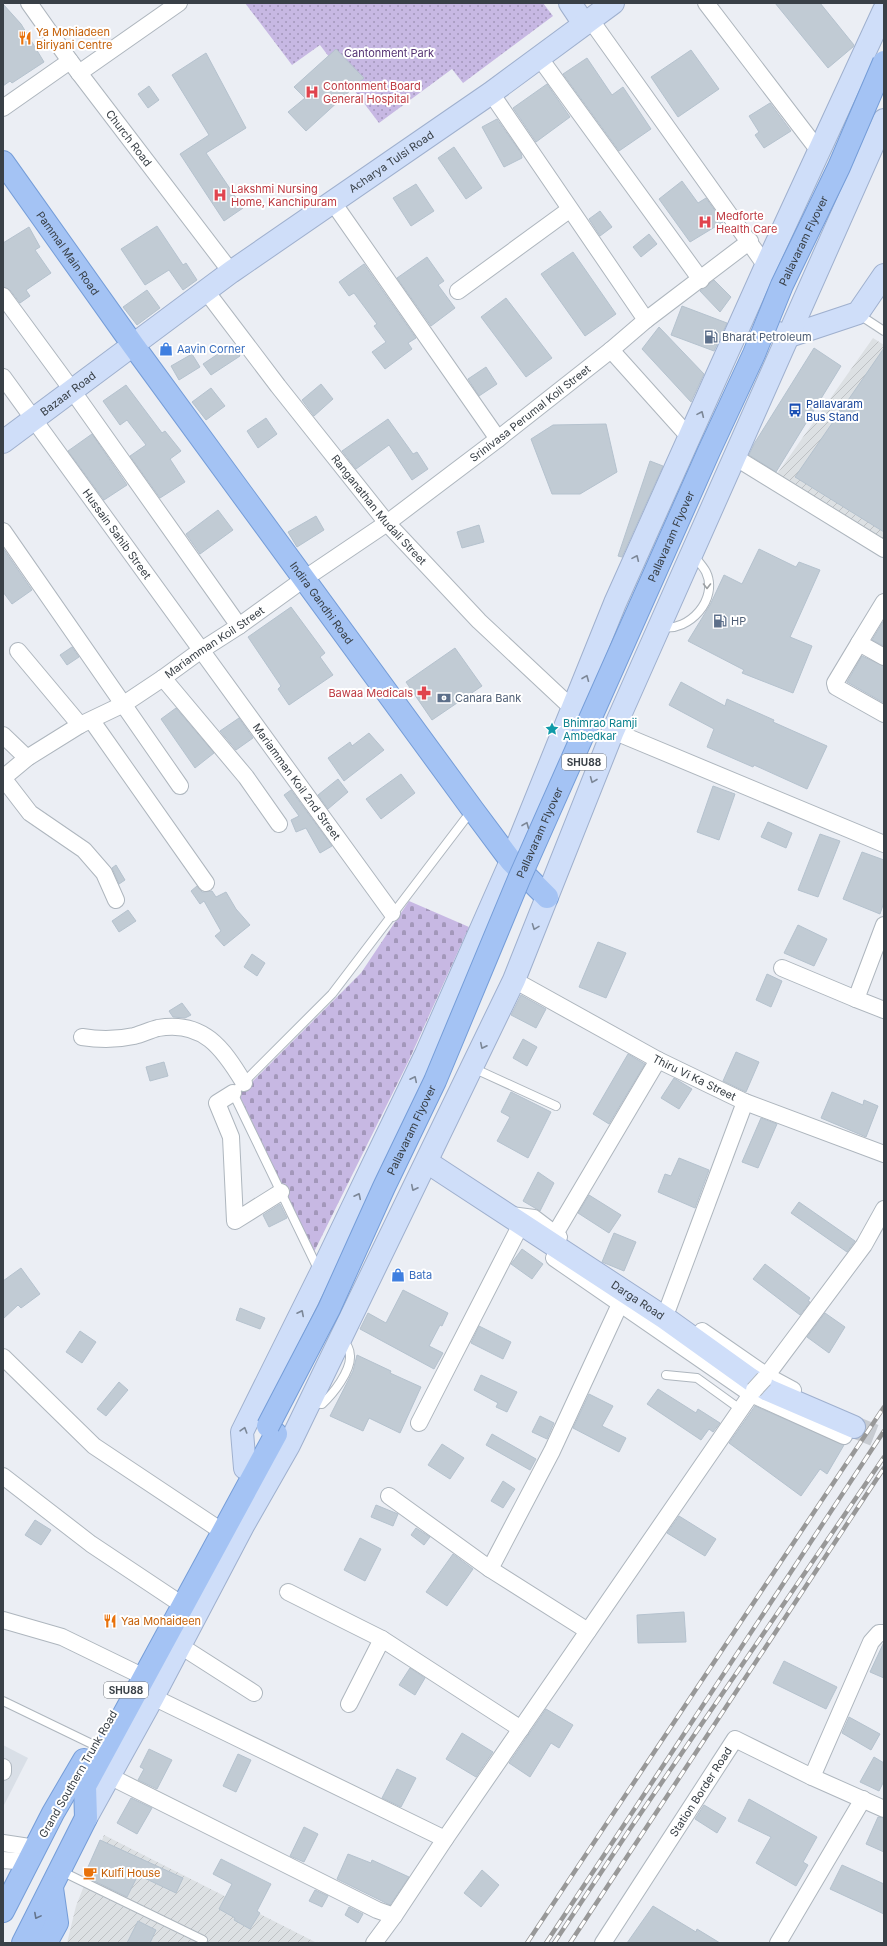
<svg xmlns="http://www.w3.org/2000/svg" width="887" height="1946" viewBox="0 0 887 1946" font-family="Inter,sans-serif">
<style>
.residential{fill:#d9dfe7}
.industrial{fill:url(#industrial-furrows)}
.cemetery{fill:url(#cemetery-stones)}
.park{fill:url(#park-dots)}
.building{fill:#c1cbd4;stroke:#b5c2ce}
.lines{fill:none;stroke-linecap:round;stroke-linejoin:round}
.secondary-tunnel{stroke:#c7cbd1;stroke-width:22;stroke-dasharray:22 11;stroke-linecap:butt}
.lane-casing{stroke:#aeb6be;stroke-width:10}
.street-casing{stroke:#aeb6be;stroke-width:18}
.secondary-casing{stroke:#9fb0ce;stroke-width:24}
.primary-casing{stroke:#759dd8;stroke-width:24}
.lane{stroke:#fff;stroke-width:8}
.street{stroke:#fff;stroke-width:16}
.secondary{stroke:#cfdef9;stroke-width:22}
.primary{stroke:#a4c3f4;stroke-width:22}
.rail-casing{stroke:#989898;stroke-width:4.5}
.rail{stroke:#fff;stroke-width:3;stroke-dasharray:9;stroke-linecap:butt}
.street-bridge-casing{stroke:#aeb6be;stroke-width:18;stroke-linecap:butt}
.primary-bridge-casing{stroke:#759dd8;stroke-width:24;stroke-linecap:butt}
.street-bridge{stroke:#fff;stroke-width:16}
.primary-bridge{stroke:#a4c3f4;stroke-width:22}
.oneway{stroke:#7c8797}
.oneway2{stroke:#9ca0a3}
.oneway3{stroke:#64748c}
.labels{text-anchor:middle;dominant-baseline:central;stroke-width:4;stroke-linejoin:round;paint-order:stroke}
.shield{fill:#fff;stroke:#74797e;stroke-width:1}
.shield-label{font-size:10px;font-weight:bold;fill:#394047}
.food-label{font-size:11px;fill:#c56008;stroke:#fff;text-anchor:start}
.park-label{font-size:11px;fill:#543273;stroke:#fff}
.health-label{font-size:11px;fill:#be3a42;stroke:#fff;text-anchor:start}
.street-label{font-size:11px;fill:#394047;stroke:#fff}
.service-label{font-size:11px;fill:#4e5e75;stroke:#fff;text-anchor:start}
.shop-label{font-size:11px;fill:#366cbe;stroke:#fff;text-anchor:start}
.transit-label{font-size:11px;fill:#164399;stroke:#fff;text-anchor:start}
.culture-label{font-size:11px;fill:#0d838f;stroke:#fff;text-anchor:start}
</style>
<defs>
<pattern id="industrial-furrows" width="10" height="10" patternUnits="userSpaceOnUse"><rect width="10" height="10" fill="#dce0e3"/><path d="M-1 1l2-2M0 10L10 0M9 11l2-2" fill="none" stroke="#bec1c4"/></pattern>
<pattern id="cemetery-stones" width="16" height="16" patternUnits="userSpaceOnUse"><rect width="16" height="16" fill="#c7b8e3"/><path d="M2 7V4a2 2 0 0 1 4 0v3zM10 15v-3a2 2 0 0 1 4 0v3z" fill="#a397ba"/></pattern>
<pattern id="park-dots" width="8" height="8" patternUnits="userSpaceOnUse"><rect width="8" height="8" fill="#c7b8e3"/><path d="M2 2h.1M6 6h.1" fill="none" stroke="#a397ba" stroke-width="1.8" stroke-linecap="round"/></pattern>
</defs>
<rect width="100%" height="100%" fill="#ebeef4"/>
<path class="residential" d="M3,1745L28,1758L3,1807Z"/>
<path class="industrial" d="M873,338L884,345V540L777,474Z
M104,1835L317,1943H67L76,1906Z"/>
<path class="cemetery" d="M409,901L469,927L409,1060L314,1252L239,1095L361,973Z"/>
<path class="park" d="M245,3H543L553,16L463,83L452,69L379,123L320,45L292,65Z"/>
<path class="building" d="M775,3H820L854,45L853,47L828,68Z
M3,4L21,24L44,62L12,83L10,81L3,86Z
M336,49L364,78L306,131L288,112L305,98L294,87Z
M691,50L719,89L678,117L651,77Z
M206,53L246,128L206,153L243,208L224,221L180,154L209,135L172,75Z
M587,58L612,95L623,87L651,129L619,151L563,74Z
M547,84L570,117L536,142L513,108Z
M149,86L159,100L148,108L138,94Z
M770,103L791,131L764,148L755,135L759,132L749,116Z
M497,119L521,153L522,158L504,167L482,127Z
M454,147L482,188L466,199L438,158Z
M682,181L698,203L706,198L723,222L690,242L659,199Z
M416,184L434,211L411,226L393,198Z
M600,211L612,227L600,236L589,219Z
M157,226L183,265L186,263L197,280L183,290L169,270L145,285L121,249Z
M29,227L40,247L35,250L51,273L26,290L30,296L20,303L10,290L3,287V243Z
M649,234L657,244L641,257L633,247Z
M573,252L616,314L585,336L541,274Z
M427,257L444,281L438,285L455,308L431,326L397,278Z
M364,264L416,338L408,343L412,349L385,369L372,352L386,342L374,326L377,324L354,293L349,296L339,282Z
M714,280L731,297L720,312L700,291Z
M147,290L160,308L137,325L123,307Z
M506,298L552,358L526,377L481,317Z
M682,306L727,323L714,351L671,335Z
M659,327L704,374L691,402L642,349Z
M233,344L240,356L211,375L203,364Z
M814,348L841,366L776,472L749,455L754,444Z
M884,348V532L795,477Z
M192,354L200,367L179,380L171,366Z
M486,367L497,384L479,396L468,379Z
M321,384L333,399L314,416L302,400Z
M126,385L162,433L165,431L181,451L170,459L185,482L160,498L130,456L146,445L127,420L120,425L103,401Z
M211,388L225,406L206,420L192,402Z
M266,418L277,434L258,448L247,431Z
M388,419L413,454L417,452L428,469L412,480L389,445L356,469L342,451Z
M606,424L617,472L580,494H552L531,439L553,425Z
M92,434L127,485L104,500L68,451Z
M650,461L663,466L622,557L618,556Z
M218,510L233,530L200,554L186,534Z
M316,516L324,530L297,547L288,532Z
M479,525L484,542L462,548L457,532Z
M3,548L32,590L12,604L3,592Z
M759,549L796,567L799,562L820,570L790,637L812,646L793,693L742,673L744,670L688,641L710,605L724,575L742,584Z
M291,607L325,653L320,657L333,675L289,705L278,689L281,686L248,637Z
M884,620V646L872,640Z
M72,647L79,657L67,665L60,655Z
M455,648L482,686L432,720L406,682Z
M862,656L884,666V703L847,682Z
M681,682L725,706L727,699L774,720L773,722L827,746L807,789L754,765L753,767L707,747L714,729L669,705Z
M176,708L214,753L195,768L161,719Z
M239,718L253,738L236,750L220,731Z
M369,733L384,750L344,781L328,758L350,742L352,746Z
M401,774L415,793L381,819L366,799Z
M338,779L348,792L328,809L318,795Z
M713,786L735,794L719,840L697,832Z
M291,790L332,846L320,853L306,828L296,832L291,820L299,816L284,795Z
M768,822L792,833L786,848L761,837Z
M820,834L840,841L818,897L798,890Z
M862,852L884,860V902L880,914L843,899Z
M116,865L125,880L119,884L112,868Z
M197,886L202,892L212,891L216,897L226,892L236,909L250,925L224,946L215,936L221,931L204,901L200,904L191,891Z
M128,910L136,921L119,932L112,921Z
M798,925L827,939L814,966L784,953Z
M598,942L626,953L606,998L579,987Z
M252,954L265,963L257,976L244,967Z
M767,974L782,981L771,1007L756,1000Z
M521,995L546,1009L536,1028L511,1015Z
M182,1003L191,1015L185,1018L173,1017L169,1011Z
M523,1039L537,1047L527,1066L513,1058Z
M736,1052L759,1062L746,1092L723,1081Z
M628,1054L645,1064L609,1124L593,1114Z
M164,1062L168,1076L150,1081L146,1067Z
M674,1078L692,1089L679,1109L661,1098Z
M511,1092L551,1112L528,1158L497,1141L510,1117L501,1112Z
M832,1092L863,1105L864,1100L878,1106L866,1137L821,1118Z
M761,1118L777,1124L758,1168L742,1162Z
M679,1158L709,1170L695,1208L658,1192L665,1174L671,1176Z
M538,1172L554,1183L540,1211L523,1201Z
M589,1195L621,1215L609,1233L578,1213Z
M799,1202L855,1241L847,1252L791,1213Z
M280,1204L287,1218L269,1227L263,1215Z
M614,1233L636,1242L624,1271L602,1262Z
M522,1249L543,1264L532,1279L511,1264Z
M765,1264L810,1298L808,1301L810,1302L800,1315L753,1279Z
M21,1268L40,1294L21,1308L18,1305L3,1319V1281Z
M403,1290L448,1313L442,1326L440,1325L429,1346L443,1353L434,1369L360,1329L368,1313L386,1323Z
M240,1308L265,1318L260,1329L236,1320Z
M825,1313L845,1327L829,1353L807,1337Z
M479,1326L511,1342L503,1359L471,1343Z
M80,1331L96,1342L82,1363L66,1352Z
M357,1355L391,1371L390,1373L421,1387L400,1433L369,1418L363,1431L330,1416L353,1371Z
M481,1375L517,1392L507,1412L496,1407L498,1403L474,1390Z
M119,1382L128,1390L106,1416L97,1409Z
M658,1389L696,1413L698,1409L720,1423L713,1432L709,1429L701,1440L647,1404Z
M589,1394L613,1406L602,1426L626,1438L619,1452L573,1428Z
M755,1406L844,1445L827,1474L820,1469L801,1496L729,1443Z
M540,1416L554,1423L547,1439L532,1432Z
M492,1434L536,1459L530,1470L486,1445Z
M442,1444L464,1458L450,1479L428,1465Z
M503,1481L515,1489L503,1508L491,1501Z
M376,1505L398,1514L393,1526L371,1517Z
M679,1516L716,1539L705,1556L667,1533Z
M35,1520L51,1530L41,1545L25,1535Z
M416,1528L430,1537L424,1545L411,1535Z
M360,1538L381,1549L365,1581L344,1570Z
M453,1554L473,1569L447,1606L426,1592Z
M684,1612L686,1642L638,1643L637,1615Z
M884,1642V1678L870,1672Z
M784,1661L837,1687L826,1709L773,1683Z
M410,1668L425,1678L415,1695L399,1685Z
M546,1709L573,1725L559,1748L551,1743L530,1777L509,1763Z
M849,1717L880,1734L871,1750L842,1733Z
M462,1733L493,1752L476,1777L446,1759Z
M149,1749L172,1760L157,1789L138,1780L144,1769L140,1767Z
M238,1754L251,1760L236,1792L223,1786Z
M874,1757L884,1763V1781L879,1791L860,1782Z
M397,1769L416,1778L401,1807L382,1798Z
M131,1798L152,1808L137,1834L117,1823Z
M749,1799L817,1837L803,1862L808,1865L796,1886L756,1863L771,1837L738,1821Z
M704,1805L726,1818L717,1833L695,1819Z
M878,1817L884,1818V1852L866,1844Z
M304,1827L318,1834L304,1862L290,1856Z
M100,1840L183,1878L176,1893L138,1875L127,1897L84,1876Z
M348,1854L371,1863L372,1860L409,1877L390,1905L337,1879Z
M221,1859L271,1884L257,1911L260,1913L250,1929L234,1920L235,1918L219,1909L232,1884L213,1874Z
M842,1865L884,1884V1914L830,1889Z
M482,1870L499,1885L481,1907L464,1893Z
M315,1890L328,1896L322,1907L309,1901Z
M653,1906L696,1932L697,1929L720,1943H627Z
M349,1907L363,1914L358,1923L345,1915Z
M138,1921L156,1930L150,1943H127Z"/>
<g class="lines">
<path class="secondary-tunnel" d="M854,1427L884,1439"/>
<g class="lane-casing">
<path id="lane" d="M858,314L884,331
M662,627C689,632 719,599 706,572C703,566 697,560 693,555
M473,1068L556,1106
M319,1271L233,1093L332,994L472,810
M666,1375L697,1378L740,1409
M310,1403L322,1404C333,1394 351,1371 350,1356C350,1348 346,1344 342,1339
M3,1701L94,1745
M61,1871L203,1940"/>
</g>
<g class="street-casing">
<g id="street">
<path id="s1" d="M29,3L70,61L231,272"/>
<path d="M706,3L819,151"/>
<path d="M590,19L766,266"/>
<path d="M539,57L701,280"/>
<path d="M79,73L179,3"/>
<path d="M491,93L646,320"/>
<path d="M3,108L70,61"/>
<path d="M332,201L498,439"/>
<path id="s2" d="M206,291L278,386L387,523L479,621L573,709"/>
<path d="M458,291L569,210"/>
<path d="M3,296L72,390L239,626"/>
<path d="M611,350L690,438"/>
<path id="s3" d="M3,377L392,913"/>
<path d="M733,456L884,549"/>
<path d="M3,531L180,786"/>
<path d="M884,602L859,643L884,657"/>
<path d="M859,643L835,683L836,687L884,714"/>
<path d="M18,651L80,725"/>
<path d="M163,678L246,777L279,824"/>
<path d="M92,721L206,883"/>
<path d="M613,731L884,844"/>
<path d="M3,735L27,758"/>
<path id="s4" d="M3,778L27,758L80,725L124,704L163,678L200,651L239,626L304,579L387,523L498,439L611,350L646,320L750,241"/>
<path d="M3,778L30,813L84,850L104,873L116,900"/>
<path d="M884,925L856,999L884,1010"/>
<path d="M782,968L856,999"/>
<path id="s5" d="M514,980L658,1060L745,1102L884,1154"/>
<path d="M82,1037C100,1040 116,1040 134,1036C142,1034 150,1030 158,1028C203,1020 223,1048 244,1083"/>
<path d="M233,1093L217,1103L231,1137L235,1221L281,1192"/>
<path d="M511,1215L534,1218L559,1237"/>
<path d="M555,1234L658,1060"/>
<path d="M554,1258L751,1394L844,1436"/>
<path d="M668,1308L745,1102"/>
<path d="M702,1331L767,1376L793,1390"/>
<path d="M3,1357L94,1446L217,1528"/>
<path d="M764,1379L864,1245L884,1209"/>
<path d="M419,1423L517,1232"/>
<path d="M3,1476L91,1544L175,1600"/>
<path d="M389,1496L490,1569L588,1631"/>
<path d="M490,1569L552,1451L620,1304"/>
<path d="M288,1592L382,1639"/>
<path d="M3,1620L62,1637L136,1673"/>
<path d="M179,1645L254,1693"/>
<path d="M153,1697L445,1839"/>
<path d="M349,1704L382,1639L521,1729"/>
<path d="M3,1767V1772"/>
<path d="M109,1776L377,1910L394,1916"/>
<path d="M812,1777L871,1642L879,1633H884"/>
<path d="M3,1843L36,1848"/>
<path d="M3,1860L29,1862"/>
<path d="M374,1943L394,1916L445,1839L754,1390"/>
<path id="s6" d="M603,1943L735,1739L812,1777L884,1809"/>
<path d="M778,1943L863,1799"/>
</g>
</g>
<g class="secondary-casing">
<g id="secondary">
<path d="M570,3L584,24"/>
<path d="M778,333L786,337L858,313L884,275"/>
<path id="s7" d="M3,442L231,272L491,93L613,3"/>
<path id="s8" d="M427,1162L665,1318L750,1379L768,1390L854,1427"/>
<path d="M245,1468L242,1432L320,1275L426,1054L511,861L615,603L766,266L884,10"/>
<path d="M86,1818L153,1697L244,1524L289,1445L514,980L613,731L884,120"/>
</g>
</g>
<g class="primary-casing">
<g id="primary">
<path id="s9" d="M3,162L133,345L473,810L511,861L547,897"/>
<path d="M3,1911L53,1813L84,1760"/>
<path d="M23,1943L86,1818L85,1786L276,1434"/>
<path d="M46,1943L57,1923L52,1888"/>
</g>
</g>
<use href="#lane" class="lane"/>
<use href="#street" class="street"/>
<use href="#secondary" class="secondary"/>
<use href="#primary" class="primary"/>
<g class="rail-casing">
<path id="rail" d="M527,1943L884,1407
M546,1943L884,1431
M554,1943L632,1826L884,1457
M570,1943L884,1468"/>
</g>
<use href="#rail" class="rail"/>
<g class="street-bridge-casing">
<path id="street-bridge" d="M754,1390L764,1379"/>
</g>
<g class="primary-bridge-casing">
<g id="primary-bridge">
<path id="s10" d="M268,1426L329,1309L384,1187L435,1081L519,879L709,451L754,354L782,285L839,167L884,62"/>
</g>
</g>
<use href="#street-bridge" class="street-bridge"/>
<use href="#primary-bridge" class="primary-bridge"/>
</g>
<defs><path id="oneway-chevron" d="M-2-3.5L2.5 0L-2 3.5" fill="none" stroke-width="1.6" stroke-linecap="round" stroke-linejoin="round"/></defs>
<g class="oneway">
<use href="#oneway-chevron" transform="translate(701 414) rotate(-66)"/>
<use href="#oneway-chevron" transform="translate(636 558) rotate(-66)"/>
<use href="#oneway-chevron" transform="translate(586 678) rotate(-68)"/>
<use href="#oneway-chevron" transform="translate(593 780) rotate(112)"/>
<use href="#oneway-chevron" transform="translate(526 825) rotate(-68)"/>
<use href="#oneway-chevron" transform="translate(535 927) rotate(111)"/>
<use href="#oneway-chevron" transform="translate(483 1046) rotate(116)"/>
<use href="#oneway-chevron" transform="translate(414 1079) rotate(-64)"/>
<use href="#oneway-chevron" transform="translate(414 1188) rotate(116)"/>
<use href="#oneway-chevron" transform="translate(358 1196) rotate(-64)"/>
<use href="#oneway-chevron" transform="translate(301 1313) rotate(-63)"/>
<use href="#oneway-chevron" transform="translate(244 1430) rotate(-73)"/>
</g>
<use class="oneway2" href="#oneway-chevron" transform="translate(707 586) rotate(90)"/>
<use class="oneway3" href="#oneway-chevron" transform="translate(37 1916) rotate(118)"/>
<defs>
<g id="restaurant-bare" transform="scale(1.08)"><path d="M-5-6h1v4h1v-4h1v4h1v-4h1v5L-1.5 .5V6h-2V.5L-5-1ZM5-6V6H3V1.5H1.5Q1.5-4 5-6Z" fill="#e8710a" stroke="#fff" stroke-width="2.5" paint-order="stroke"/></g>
<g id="hospital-bare" transform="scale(1.08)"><path d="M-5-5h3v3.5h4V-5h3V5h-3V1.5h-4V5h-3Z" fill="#e0444e" stroke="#fff" stroke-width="2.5" paint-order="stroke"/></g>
<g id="fuel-bare" transform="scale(1.08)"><path d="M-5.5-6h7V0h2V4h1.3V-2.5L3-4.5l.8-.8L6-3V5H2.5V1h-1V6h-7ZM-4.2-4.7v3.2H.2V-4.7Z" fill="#5c6f8a" stroke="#fff" stroke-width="2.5" paint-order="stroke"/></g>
<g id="shop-bare" transform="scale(1.08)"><path d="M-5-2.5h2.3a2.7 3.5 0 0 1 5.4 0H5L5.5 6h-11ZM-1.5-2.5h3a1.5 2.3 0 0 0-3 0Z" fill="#3f7fe0" stroke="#fff" stroke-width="2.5" paint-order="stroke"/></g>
<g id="bus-bare" transform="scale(1.08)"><path d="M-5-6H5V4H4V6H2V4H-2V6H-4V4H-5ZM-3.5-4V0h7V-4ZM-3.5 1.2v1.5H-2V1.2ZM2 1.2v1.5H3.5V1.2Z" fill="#1a4fb4" stroke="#fff" stroke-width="2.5" paint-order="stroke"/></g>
<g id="pharmacy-bare" transform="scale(1.08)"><path d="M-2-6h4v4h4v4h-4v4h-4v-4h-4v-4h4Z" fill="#e0444e" stroke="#fff" stroke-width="2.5" paint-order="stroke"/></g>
<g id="bank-bare" transform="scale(1.08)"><path d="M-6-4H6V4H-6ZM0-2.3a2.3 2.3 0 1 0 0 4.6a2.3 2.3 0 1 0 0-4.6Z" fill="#5c6f8a" stroke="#fff" stroke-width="2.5" paint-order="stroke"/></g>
<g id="sight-bare" transform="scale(1.08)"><path d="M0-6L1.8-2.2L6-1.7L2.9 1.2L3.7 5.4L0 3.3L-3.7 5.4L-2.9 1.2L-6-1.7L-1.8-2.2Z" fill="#0f9aa8" stroke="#fff" stroke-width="2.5" paint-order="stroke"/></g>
<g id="cafe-bare" transform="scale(1.08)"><path d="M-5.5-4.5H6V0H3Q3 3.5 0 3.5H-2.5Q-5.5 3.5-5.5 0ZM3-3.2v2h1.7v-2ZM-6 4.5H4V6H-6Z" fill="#e8710a" stroke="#fff" stroke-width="2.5" paint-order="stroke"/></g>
</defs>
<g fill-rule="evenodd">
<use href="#restaurant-bare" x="25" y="38"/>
<use href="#hospital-bare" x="312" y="92"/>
<use href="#hospital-bare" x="220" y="195"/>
<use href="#hospital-bare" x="705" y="222"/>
<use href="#fuel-bare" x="711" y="337"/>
<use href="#shop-bare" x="166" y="349"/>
<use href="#bus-bare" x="795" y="410"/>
<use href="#fuel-bare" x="720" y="621"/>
<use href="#pharmacy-bare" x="424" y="693"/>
<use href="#bank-bare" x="444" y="698"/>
<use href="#sight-bare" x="552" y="729"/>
<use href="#shop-bare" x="398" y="1275"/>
<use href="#restaurant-bare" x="110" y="1621"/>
<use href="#cafe-bare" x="90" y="1873"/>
</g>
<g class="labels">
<g class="shield">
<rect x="562" y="754" width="44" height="16" rx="3"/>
<rect x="104" y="1682" width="44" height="16" rx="3"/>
</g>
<g class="shield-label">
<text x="584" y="762">SHU88</text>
<text x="126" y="1690">SHU88</text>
</g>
<g class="food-label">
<text x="36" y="32">Ya Mohiadeen<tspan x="36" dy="13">Biriyani Centre</tspan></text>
<text x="121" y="1621">Yaa Mohaideen</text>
<text x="101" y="1873">Kulfi House</text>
</g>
<g class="park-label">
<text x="389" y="53">Cantonment Park</text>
</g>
<g class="health-label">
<text x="323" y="86">Contonment Board<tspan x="323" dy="13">General Hospital</tspan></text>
<text x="231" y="189">Lakshmi Nursing<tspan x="231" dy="13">Home, Kanchipuram</tspan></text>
<text x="716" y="216">Medforte<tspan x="716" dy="13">Health Care</tspan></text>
<text x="413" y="693" text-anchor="end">Bawaa Medicals</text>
</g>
<g class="street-label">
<text stroke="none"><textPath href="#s1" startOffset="168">Church Road</textPath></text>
<text stroke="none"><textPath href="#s7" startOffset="479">Acharya Tulsi Road</textPath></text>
<text stroke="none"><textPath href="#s10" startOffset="1301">Pallavaram Flyover</textPath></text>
<text stroke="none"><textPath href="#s9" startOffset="112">Pammal Main Road</textPath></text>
<text stroke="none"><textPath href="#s7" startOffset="81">Bazaar Road</textPath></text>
<text stroke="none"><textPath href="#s4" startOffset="642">Srinivasa Perumal Koil Street</textPath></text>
<text stroke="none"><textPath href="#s2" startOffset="279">Ranganathan Mudali Street</textPath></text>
<text stroke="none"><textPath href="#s3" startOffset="194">Hussain Sahib Street</textPath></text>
<text stroke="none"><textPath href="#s10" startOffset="977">Pallavaram Flyover</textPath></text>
<text stroke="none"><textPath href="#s9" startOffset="544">Indira Gandhi Road</textPath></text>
<text stroke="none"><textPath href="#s4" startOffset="252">Mariamman Koil Street</textPath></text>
<text stroke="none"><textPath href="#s3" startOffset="500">Mariamman Koil 2nd Street</textPath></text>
<text stroke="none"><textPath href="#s10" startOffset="653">Pallavaram Flyover</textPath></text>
<text stroke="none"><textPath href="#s5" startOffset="205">Thiru Vi Ka Street</textPath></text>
<text stroke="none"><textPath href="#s10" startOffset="329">Pallavaram Flyover</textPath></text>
<text stroke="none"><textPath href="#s8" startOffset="252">Darga Road</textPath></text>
<text transform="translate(78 1774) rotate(-60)">Grand Southern Trunk Road</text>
<text stroke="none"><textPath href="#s6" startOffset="180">Station Border Road</textPath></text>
</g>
<g class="service-label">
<text x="722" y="337">Bharat Petroleum</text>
<text x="731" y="621">HP</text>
<text x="455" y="698">Canara Bank</text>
</g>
<g class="shop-label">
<text x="177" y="349">Aavin Corner</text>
<text x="409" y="1275">Bata</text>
</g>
<g class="transit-label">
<text x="806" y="404">Pallavaram<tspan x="806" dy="13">Bus Stand</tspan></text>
</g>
<g class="culture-label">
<text x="563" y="723">Bhimrao Ramji<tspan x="563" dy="13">Ambedkar</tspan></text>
</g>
</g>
<rect width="887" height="1946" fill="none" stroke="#394047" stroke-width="8"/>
</svg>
